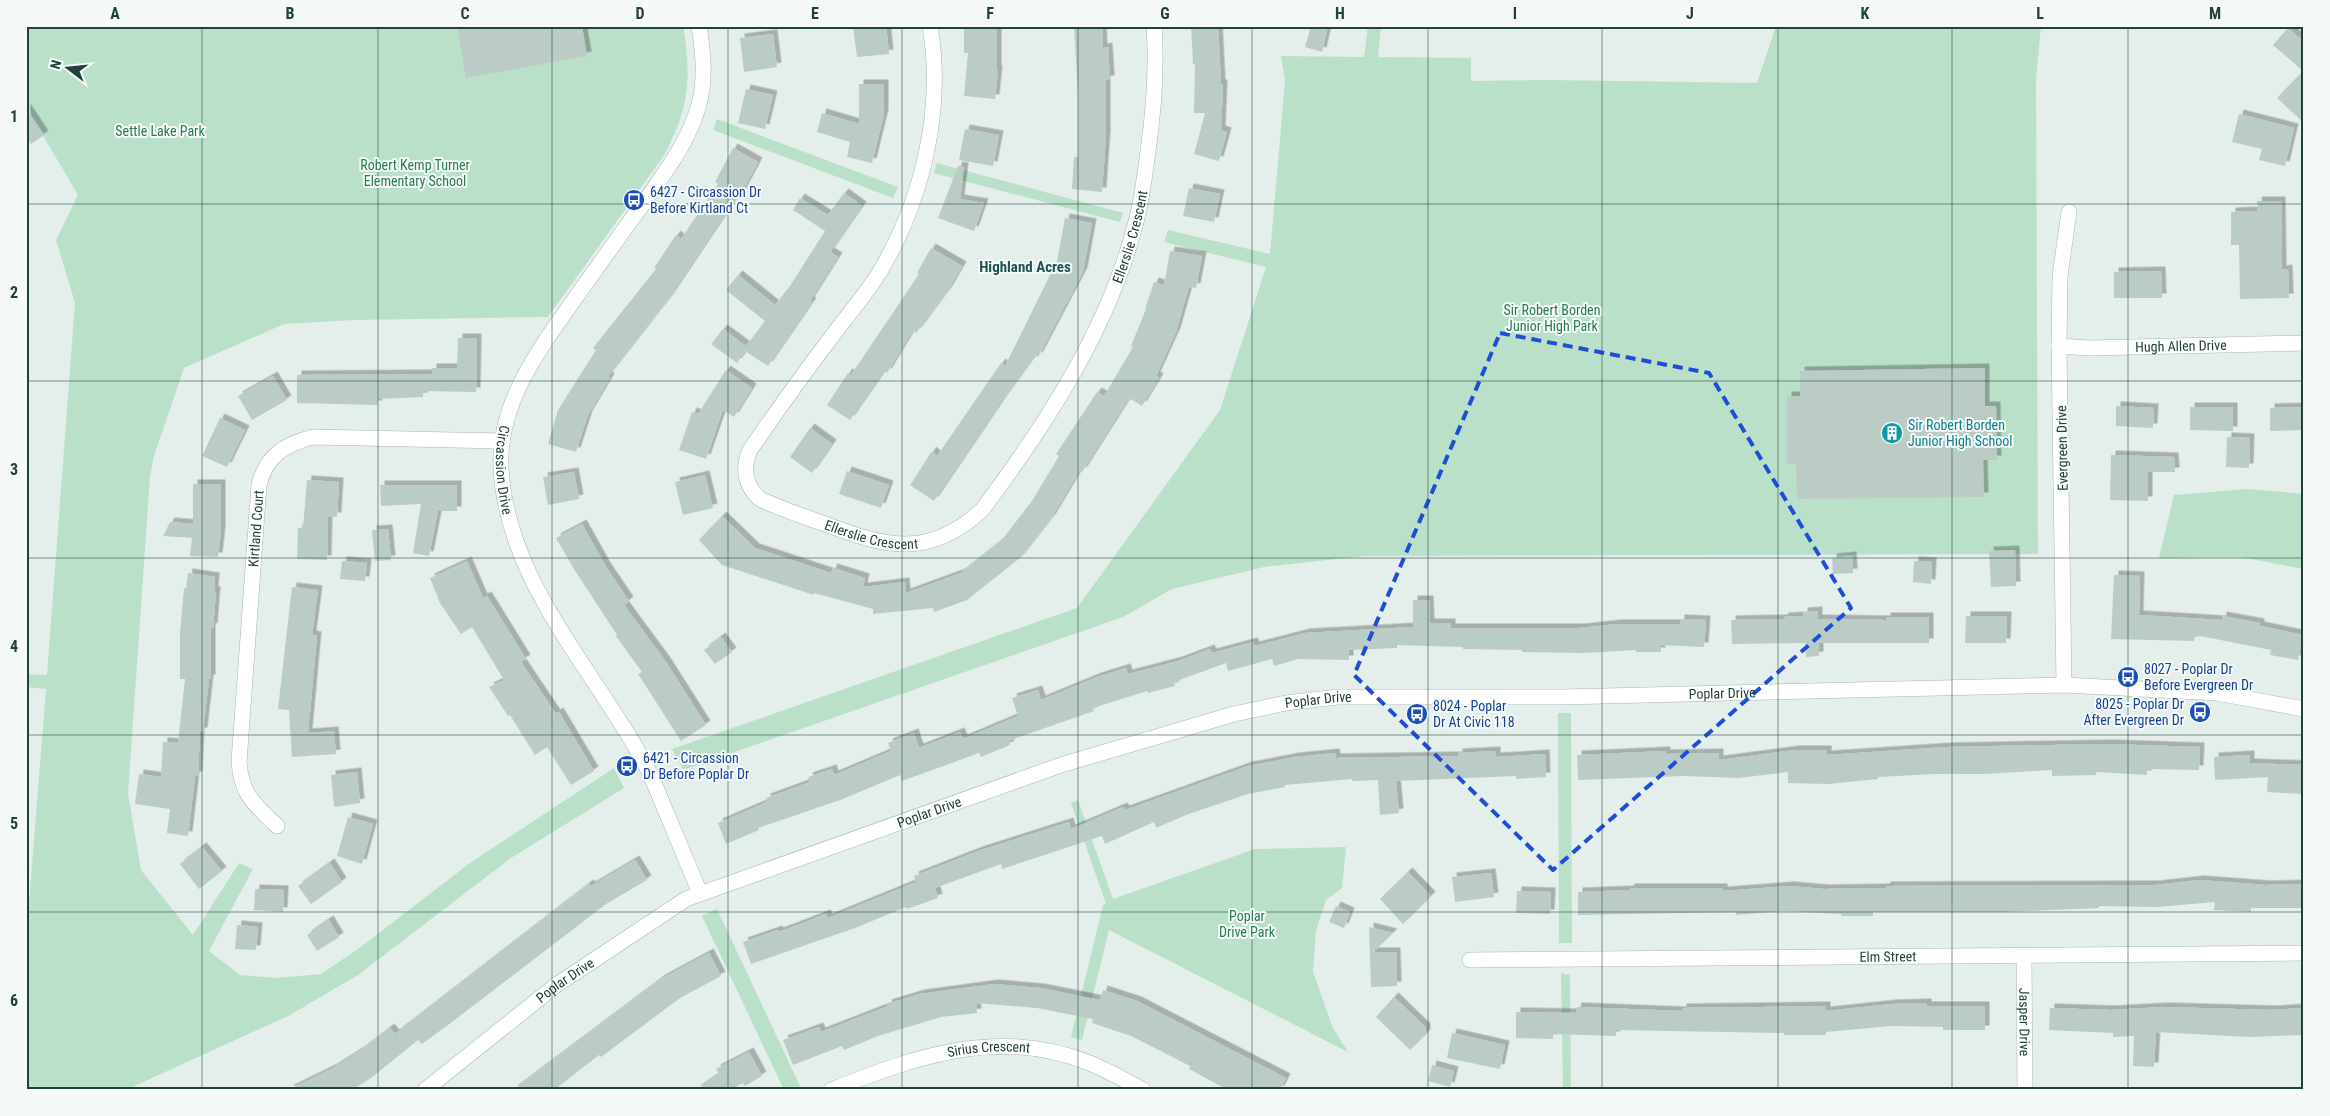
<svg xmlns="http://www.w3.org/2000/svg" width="2330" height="1116" viewBox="0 0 2330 1116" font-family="'Roboto Condensed',sans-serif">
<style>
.green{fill:#bbe0ca}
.building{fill:#bbccc7;filter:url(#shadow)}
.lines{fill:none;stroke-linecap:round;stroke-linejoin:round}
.street-casing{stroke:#a6b7b3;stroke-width:16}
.street{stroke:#fff;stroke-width:15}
.marked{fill:none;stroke:#1d4ed8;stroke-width:4;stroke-dasharray:10 6;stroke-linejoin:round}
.grid{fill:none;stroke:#22413c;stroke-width:1;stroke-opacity:0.55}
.labels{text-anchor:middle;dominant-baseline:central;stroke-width:4;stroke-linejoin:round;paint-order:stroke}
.park-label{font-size:14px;fill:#297b53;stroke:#f5faf8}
.transit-label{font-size:14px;fill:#164399;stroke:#f5faf8;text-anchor:start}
.street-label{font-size:14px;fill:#22413c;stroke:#f5faf8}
.culture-label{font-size:14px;fill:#0d838f;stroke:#f5faf8;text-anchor:start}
.neighbourhood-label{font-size:15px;font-weight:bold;fill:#1c554e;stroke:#f5faf8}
.neatline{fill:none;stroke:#22413c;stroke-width:2}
.grid-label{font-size:16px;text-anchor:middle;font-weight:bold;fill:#22413c}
</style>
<defs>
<filter id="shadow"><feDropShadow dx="4.5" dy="-4.5" stdDeviation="0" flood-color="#0004"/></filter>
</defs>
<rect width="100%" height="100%" fill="#e4eeeb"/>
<path class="green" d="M26,26H683C692,79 689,110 663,157L548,317L353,320L284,324L184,368L154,456L150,477L128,794L141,870L193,935L239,863L253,869L209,951L240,975L277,978L321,974L358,949L470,863L614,768L624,788L511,858L358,975L290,1015L126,1090H26V940L46,689L26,687V674L47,675L75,303L56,240L78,195L26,107Z
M1368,26H1381L1378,57L1471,58V81L1550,80L1757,83L1776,26H2041L2036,80L2038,554L1364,556L1264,567L1172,589L1123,617L683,770L672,749L1077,608L1220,410L1266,267L1164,242L1168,230L1270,254L1285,81L1281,56L1364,57Z
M717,119L898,187L893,198L713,130Z
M937,163L1123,213L1120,222L934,173Z
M2247,489L2304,494V569L2240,557L2159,558L2174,495Z
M1558,713H1571L1572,943H1559Z
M1078,800L1113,899L1255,849L1346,847L1342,888L1326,900L1316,931L1313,972L1333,1028L1348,1052L1109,930L1082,1040L1071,1037L1103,905L1106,904L1071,803Z
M717,909L800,1086L792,1090H784L702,916Z
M1561,973L1570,975L1571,1090H1563Z"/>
<path class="building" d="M457,26H582L587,56L466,78Z
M853,26H886L889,54L857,57Z
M964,26H997V70H998L995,99L964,96L968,53H964Z
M1074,26H1102L1103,48L1108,47L1110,80H1106V135L1102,192L1072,189L1074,157H1078V94Z
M1191,26H1218L1221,84H1223L1221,130L1227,132L1219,161L1194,154L1205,113H1194L1195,64H1193Z
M1311,26H1328L1322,52L1305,47Z
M2288,28L2304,42V123L2277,98L2303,71L2273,45Z
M773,34L777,67L744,72L740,38Z
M859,84H884V114L872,163L847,157L850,142L817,132L822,113L859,124Z
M746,89L773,95L765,129L738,123Z
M26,108L44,135L31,144L26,136Z
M2239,114L2294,128L2285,166L2259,160L2262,149L2232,142Z
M965,129L999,135L993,166L959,160Z
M733,148L758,162L740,196L738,195L669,298L608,376L610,378L588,415L576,452L548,444L558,410L596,350L593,348L656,269L654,268L676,235L681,239L718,184L715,182Z
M958,166L964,167L960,199L984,203L974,231L938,218Z
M1189,188L1220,194L1214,222L1183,216Z
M844,193L862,206L830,252L838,257L810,301L812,302L768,366L745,351L737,363L711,344L723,329L746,346L765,321L726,290L738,275L775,305L790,286L825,231L793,210L800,198L828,215Z
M2257,201H2281L2282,270L2288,269L2289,298L2240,299L2239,245H2231V212L2258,211Z
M1065,218L1092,223L1083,272L1038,357L1035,355L1003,399L934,501L910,485L932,451L937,456L1001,363L1005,366L1057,261Z
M931,248L962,266L948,290L916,333L913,330L887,373L884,371L850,420L827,405L848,373L851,375L919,274L917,273Z
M1170,251L1202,256L1196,288L1189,287L1176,332L1156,376L1159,378L1142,406L1129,398L1082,472L1080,470L1052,517L1020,558L967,600L934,612L933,608L873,614V609L814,593V595L722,565L699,540L722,516L755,548L831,573L833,568L865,578L863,587L905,582L906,593L961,573L1001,541L1032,501L1059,456L1056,454L1097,392L1104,396L1133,347L1131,346L1146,309H1145L1154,282L1164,285Z
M2161,271L2162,298H2114V272Z
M458,338H477L476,392L423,391V397L378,399V405L297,403V375L432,374V368H457Z
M1985,368V406H1996L1997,460H1983L1984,497L1797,499L1796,464H1787V396H1800V371Z
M726,370L752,388L734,417L723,410L706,459L679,450L692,412L698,414Z
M273,376L287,400L252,420L238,396Z
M2116,406L2154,408L2153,428L2116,426Z
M2190,407H2233V431L2190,430Z
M2304,407V430L2270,431V408Z
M220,418L245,430L227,467L202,456Z
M810,428L832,444L812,473L790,457Z
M2227,437L2250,438L2249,468L2226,467Z
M2111,455L2174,457L2175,472H2148V501L2110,500Z
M847,471L889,485L881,508L839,494Z
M574,472L579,499L548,505L543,477Z
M705,475L713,508L683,515L675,482Z
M307,480L339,482L337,517L328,516L327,560L297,559L298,528H303Z
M193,484H221V531L218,557L190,556L192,538L163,536L170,522L193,524Z
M380,485H457V511H438L429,556L413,553L421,504L381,506Z
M582,524L606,567L629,601L624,605L666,662L706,725L681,741L638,674L642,672L616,636L617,635L574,569L556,538Z
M388,529L391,560L375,561L372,530Z
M2015,550L2016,586L1991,587L1989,551Z
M1852,556L1853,573L1833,574L1832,558Z
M342,561L367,563L365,581L340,579Z
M467,561L483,598L487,596L526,659L521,662L556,714L559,712L594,771L571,785L547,747L535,755L510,715L508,716L489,687L504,680L472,627L461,634L440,603L430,578Z
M1914,561L1932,562L1931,584L1913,582Z
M188,573L215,577L214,591H216L213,628L211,627V679H209L203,732H200L198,776H195L188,836L167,833L170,809L135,804L139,774L161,777L163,742L178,743L185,679H180V633L184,588L186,589Z
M2114,575L2140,576L2139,615L2222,620V616L2260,623V626L2303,635L2298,660L2270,655L2271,650L2195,635L2194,641L2111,639Z
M292,587L318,590L312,635L317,636L308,733L334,731L336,754L292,757L289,710L278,709Z
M1413,600H1429L1430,623H1451V628H1580L1617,624H1680V619L1706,620L1704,647L1661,645V652H1636V650L1584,653L1522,652V650L1463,649V647L1397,645V648L1349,650V660L1298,659L1274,666L1272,659L1228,671L1226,663L1174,682L1175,686L1148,693L1147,691L1093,708L1094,711L1008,741L1010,745L981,757L979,753L902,781L900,775L843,799L758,828L759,830L726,844L718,823L767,802L766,798L810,782L808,777L832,769L834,775L891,751L888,743L914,733L919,748L960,732L963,739L1018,716L1012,698L1038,690L1041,700L1097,677L1126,668L1128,674L1178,661L1210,649L1212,653L1253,642L1255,646L1305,633L1413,627Z
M1818,611V619L1886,620V617H1929V643H1819V656L1806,657L1805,643L1732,644L1731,620L1784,619V617L1803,616V612Z
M1966,616H2007L2006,643H1965Z
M721,637L732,652L715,664L704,650Z
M2107,744L2200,747L2199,770L2147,769V775L2096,772V775L2052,776V770L1984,774H1935L1878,777V779L1828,784L1788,783V772L1739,778L1683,776L1578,780L1577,755L1666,751V754L1719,753V760L1795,750H1827V755L1947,747Z
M1496,751V757L1545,754L1546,777L1516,779V776L1396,781L1399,813L1380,815L1378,780L1352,781V779L1285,785V787L1248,794L1186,815L1156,828L1154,822L1105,844L1102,836L1002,869L1001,864L935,888L938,898L907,909L906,907L855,928L751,964L743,942L778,930L779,932L826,914L828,918L916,882L914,876L978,851L1069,822L1071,829L1123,807L1125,810L1248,766L1295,757L1335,753L1336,758L1458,756V753Z
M2250,755V763L2304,765V794L2267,792L2268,777L2215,780L2214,757Z
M357,772L360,803L334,807L331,775Z
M348,817L373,824L362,864L337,856Z
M202,847L222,871L199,889L180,864Z
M635,860L647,880L606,904L452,1022L422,1044L418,1040L371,1078L352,1090H288L333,1068L360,1051L390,1028L395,1034L589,884L591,886Z
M330,863L342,882L311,904L298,886Z
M1408,872L1431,896L1403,924L1380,899Z
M1491,873L1494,897L1455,902L1452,877Z
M2199,880L2266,885L2304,884L2303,908H2251V912L2214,910L2215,902L2157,907L2099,906V908L2000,912H1873V916H1841V914L1784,911L1736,915V912L1578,915V892L1630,890V888H1723V891L1790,886L1824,889L1886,888V886L2155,885Z
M255,889L284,890L283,912L254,910Z
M1517,891L1551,892L1550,914L1516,913Z
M1336,906L1350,912L1344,928L1329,922Z
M329,920L339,937L317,951L307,935Z
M237,925L258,927L256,950L235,949Z
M1369,927L1393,933L1373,952H1396L1397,986L1371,987Z
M709,953L721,976L680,998L601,1057L599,1055L554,1090H513L661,979Z
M994,984L1040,988L1100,1000L1103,990L1137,1001L1286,1078L1280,1090H1228L1189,1069L1190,1066L1131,1036L1092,1023L1093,1019L1037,1008L976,1003L977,1013L941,1017L878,1036L844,1050L842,1046L793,1065L783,1040L819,1027L821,1032L888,1006L887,1004L920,994Z
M1394,997L1426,1028V1034L1410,1050L1376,1017Z
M1927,1003V1006H1985V1030H1943V1027L1892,1026L1826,1032V1035H1784V1033L1616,1030V1036L1553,1034V1039L1516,1038V1012L1576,1013L1577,1007L1682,1011V1008L1826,1006V1011L1892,1004Z
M2164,1007L2272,1010L2304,1008V1035L2248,1037L2156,1032L2154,1067L2133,1066L2134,1036L2113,1037V1033L2049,1030L2050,1008L2110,1010Z
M1452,1033L1505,1045L1500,1069L1447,1058Z
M749,1052L762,1076L745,1086L743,1083L730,1090H696L719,1074L716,1069Z
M1432,1065L1454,1071L1450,1087L1428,1081Z"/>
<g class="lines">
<g class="street-casing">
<g id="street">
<path id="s1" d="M699,26C703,52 706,78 699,104C690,139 668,168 648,197C623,231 598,266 574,300C539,349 498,404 501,467C506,580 593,668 644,762C652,777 658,792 664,807C676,836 688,864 700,893"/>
<path id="s2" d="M930,26C944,109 923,198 881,270C866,295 844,319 827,343C800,378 775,414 750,450C742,468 745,486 760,499C781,509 803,516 825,524C886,547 929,559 982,510C1047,423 1109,328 1136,222C1142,199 1145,174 1148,151C1154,109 1157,68 1154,26"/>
<path id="s3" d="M2059,346L2090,348L2304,343"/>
<path d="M2064,685L2059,346L2060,276L2069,212"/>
<path id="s4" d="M277,826C254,803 242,797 239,762L259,485C266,456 285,444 313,437L502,441"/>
<path id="s5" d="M2024,956L2025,1090"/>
<path id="s6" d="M1470,960L2304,953"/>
<path id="s7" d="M425,1090L555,986L686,899L1061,765L1234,714L1286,703L1337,697H1562L2064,685L2217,693L2304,709"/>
<path id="s8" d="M831,1090C917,1056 1001,1026 1092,1064C1109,1071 1126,1081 1143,1090"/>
</g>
</g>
<use href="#street" class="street"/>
</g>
<path class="marked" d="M1500,333L1709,373L1851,608L1553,870L1354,675Z"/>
<path class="grid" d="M202,26V1090M378,26V1090M552,26V1090M728,26V1090M902,26V1090M1078,26V1090M1252,26V1090M1428,26V1090M1602,26V1090M1778,26V1090M1952,26V1090M2128,26V1090M26,204H2304M26,381H2304M26,558H2304M26,735H2304M26,912H2304"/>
<defs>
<g id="bus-disc" transform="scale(1.125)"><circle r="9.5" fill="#1a4fb4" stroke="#f5faf8"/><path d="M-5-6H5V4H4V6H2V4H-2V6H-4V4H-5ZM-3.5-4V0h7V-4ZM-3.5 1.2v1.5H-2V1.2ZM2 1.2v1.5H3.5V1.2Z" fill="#fff"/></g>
<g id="building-disc" transform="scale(1.125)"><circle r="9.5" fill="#0f9aa8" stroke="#f5faf8"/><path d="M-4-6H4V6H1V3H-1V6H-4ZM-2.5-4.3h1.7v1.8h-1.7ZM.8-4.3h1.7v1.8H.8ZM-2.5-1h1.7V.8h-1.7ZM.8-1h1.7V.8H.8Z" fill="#fff"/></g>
</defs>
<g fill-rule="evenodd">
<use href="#bus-disc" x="634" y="200"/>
<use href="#building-disc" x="1892" y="433"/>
<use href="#bus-disc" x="2128" y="677"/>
<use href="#bus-disc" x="2200" y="712"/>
<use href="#bus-disc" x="1417" y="714"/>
<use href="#bus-disc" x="627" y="766"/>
</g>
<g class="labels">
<g class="park-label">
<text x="160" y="131">Settle Lake Park</text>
<text x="415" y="165">Robert Kemp Turner<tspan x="415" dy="16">Elementary School</tspan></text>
<text x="1552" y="310">Sir Robert Borden<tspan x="1552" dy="16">Junior High Park</tspan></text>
<text x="1247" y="916">Poplar<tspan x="1247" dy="16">Drive Park</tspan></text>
</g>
<g class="transit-label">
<text x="650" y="192">6427 - Circassion Dr<tspan x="650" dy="16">Before Kirtland Ct</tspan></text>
<text x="2144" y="669">8027 - Poplar Dr<tspan x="2144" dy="16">Before Evergreen Dr</tspan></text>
<text x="2184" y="704" text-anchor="end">8025 - Poplar Dr<tspan x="2184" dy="16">After Evergreen Dr</tspan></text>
<text x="1433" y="706">8024 - Poplar<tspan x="1433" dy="16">Dr At Civic 118</tspan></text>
<text x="643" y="758">6421 - Circassion<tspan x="643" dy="16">Dr Before Poplar Dr</tspan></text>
</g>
<g class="street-label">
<text stroke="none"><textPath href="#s2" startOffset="1082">Ellerslie Crescent</textPath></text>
<text stroke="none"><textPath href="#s3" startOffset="122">Hugh Allen Drive</textPath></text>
<text transform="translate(2062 448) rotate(-91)">Evergreen Drive</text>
<text stroke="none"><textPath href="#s1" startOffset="501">Circassion Drive</textPath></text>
<text stroke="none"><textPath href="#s4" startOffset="311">Kirtland Court</textPath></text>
<text stroke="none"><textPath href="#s2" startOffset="648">Ellerslie Crescent</textPath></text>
<text stroke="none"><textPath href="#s7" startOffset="1392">Poplar Drive</textPath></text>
<text stroke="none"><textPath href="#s7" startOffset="988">Poplar Drive</textPath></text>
<text stroke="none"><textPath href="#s7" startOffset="582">Poplar Drive</textPath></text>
<text stroke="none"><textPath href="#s6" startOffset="418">Elm Street</textPath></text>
<text stroke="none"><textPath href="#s7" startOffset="178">Poplar Drive</textPath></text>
<text stroke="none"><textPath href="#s5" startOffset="66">Jasper Drive</textPath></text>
<text stroke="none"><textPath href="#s8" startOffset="164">Sirius Crescent</textPath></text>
</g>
<g class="culture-label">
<text x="1908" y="425">Sir Robert Borden<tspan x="1908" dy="16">Junior High School</tspan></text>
</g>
<g class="neighbourhood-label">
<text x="1025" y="267">Highland Acres</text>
</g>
</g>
<rect width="2330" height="1116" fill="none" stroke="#f5faf8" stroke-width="55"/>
<g transform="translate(68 68) rotate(286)" stroke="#f5faf8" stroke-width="4" paint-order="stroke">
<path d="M0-4L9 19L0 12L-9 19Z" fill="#22413c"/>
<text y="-8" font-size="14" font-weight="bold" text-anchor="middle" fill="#22413c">N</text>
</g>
<rect x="28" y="28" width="2274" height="1060" class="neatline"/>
<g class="grid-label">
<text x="115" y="19">A</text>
<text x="290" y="19">B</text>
<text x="465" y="19">C</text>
<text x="640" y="19">D</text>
<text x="815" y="19">E</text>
<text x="990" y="19">F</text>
<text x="1165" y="19">G</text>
<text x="1340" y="19">H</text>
<text x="1515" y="19">I</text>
<text x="1690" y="19">J</text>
<text x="1865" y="19">K</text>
<text x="2040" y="19">L</text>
<text x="2215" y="19">M</text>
<text x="14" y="122">1</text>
<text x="14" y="298">2</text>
<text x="14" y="475">3</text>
<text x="14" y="652">4</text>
<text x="14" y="829">5</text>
<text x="14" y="1006">6</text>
</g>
</svg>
